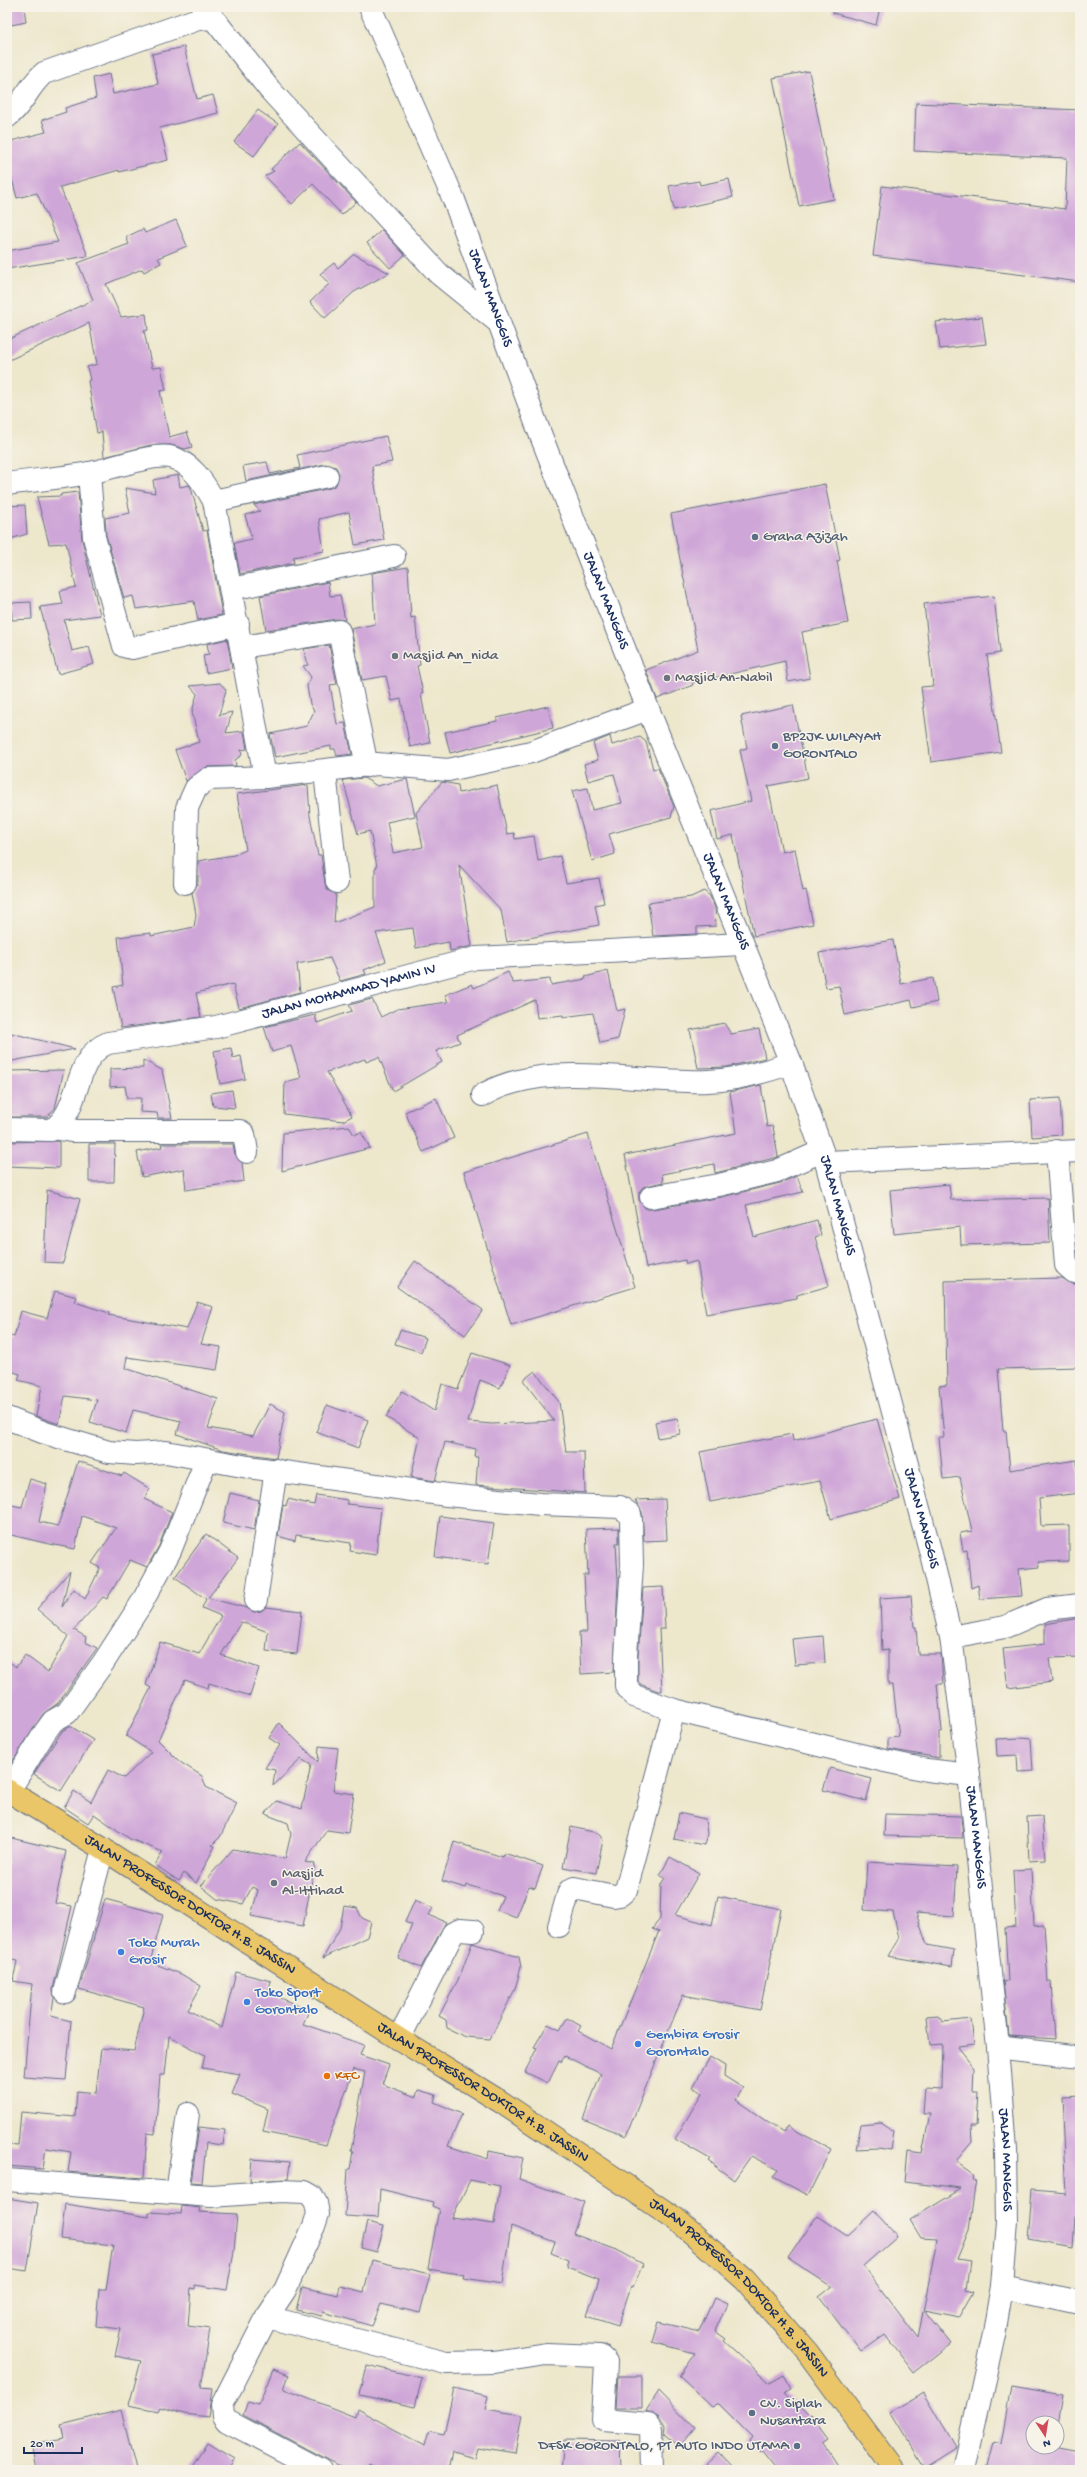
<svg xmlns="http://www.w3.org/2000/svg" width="1087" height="2477" viewBox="0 0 1087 2477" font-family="'Gochi Hand',sans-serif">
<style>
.building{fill:#cfa6d8;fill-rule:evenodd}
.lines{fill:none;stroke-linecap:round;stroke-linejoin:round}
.minor-casing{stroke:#646f84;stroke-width:24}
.highway-casing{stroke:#646f84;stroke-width:24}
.minor{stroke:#fff;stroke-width:22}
.highway{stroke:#ebc669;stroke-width:22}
.service-dot{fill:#5c6f8a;stroke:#f7f3e8;stroke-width:1.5}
.worship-dot{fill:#6b7280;stroke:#f7f3e8;stroke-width:1.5}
.shop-dot{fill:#3f7fe0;stroke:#f7f3e8;stroke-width:1.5}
.food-dot{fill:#e8710a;stroke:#f7f3e8;stroke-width:1.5}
.labels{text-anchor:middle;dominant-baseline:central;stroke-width:3;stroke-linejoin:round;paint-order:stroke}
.street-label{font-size:15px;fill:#1b2f5e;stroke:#f7f3e8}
.service-label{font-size:15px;fill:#4e5e75;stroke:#f7f3e8;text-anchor:start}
.worship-label{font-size:15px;fill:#5b616d;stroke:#f7f3e8;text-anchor:start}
.shop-label{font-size:15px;fill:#366cbe;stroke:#f7f3e8;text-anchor:start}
.food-label{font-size:15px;fill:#c56008;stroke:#f7f3e8;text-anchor:start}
</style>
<rect width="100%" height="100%" fill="#f7f3e8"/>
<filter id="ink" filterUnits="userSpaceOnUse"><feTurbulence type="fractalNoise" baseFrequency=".025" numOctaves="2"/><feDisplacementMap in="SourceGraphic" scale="8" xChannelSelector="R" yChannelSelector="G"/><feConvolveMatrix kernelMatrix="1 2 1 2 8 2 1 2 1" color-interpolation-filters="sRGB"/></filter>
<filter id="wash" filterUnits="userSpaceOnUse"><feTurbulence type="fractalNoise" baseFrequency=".012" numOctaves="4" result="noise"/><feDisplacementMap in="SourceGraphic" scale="16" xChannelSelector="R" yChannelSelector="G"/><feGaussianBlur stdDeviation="0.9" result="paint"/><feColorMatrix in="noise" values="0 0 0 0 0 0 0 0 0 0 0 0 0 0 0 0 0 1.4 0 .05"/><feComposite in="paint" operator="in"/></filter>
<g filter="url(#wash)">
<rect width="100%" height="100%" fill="#ede7cc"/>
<g id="blocks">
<path class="building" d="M8,7H24L26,22L11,25Z
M834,7H880L876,25L833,13Z
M184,47L197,99L213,95L218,113L160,128L168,160L119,172V170L60,187L88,256L7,269V251L58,242L37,193L17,198L7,160V142L46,132L42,120L66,112L65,108L96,98L93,78L109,74L113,94L158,84L152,54Z
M809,71L834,199L799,206L773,78Z
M916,103L1080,110V282L873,256L882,186L1065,209L1067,158L914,151Z
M258,110L278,124L254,156L234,142Z
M300,142L356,202L342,215L313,184L292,204L265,176L274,171L271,169Z
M729,179L733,197L674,210L669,186L699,181L700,185Z
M176,220L187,246L158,258L161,263L144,272L142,269L106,284L121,317L146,314L148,330L144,331L152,368L161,367L166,390L160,391L169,437L187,432L192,447L185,449L171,445H151L104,457L102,432L97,433L88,381L90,380L87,367L97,364L89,323L7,361V340L93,300L78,263L129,244L126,237L143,229L145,233Z
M382,230L405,255L390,268L367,243Z
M354,254L389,273L354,292L325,318L310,302L329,284L320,274L334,263L338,268Z
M982,317L986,344L940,349L936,322Z
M386,436L392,462L372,466L384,540L355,545L349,512L319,519L324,551L293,557L294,563L240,574L234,543L252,539L245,515L260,511L254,505L330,488L336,485L339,474L336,467L325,464L246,481L243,466L267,462L270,474L300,468L297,455Z
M178,475L180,487L189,485L191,488L203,531L207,530L222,615L198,620L194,601L136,609L133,596L124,598L106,535L105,518L130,513L125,488L155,493L153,480Z
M825,484L840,560L837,561L848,623L802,632L810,678L788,682L785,661L692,683L693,685L657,699L646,670L698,650L671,514Z
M78,492L82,540L100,615L64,620L72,651L89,647L94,664L58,674L40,607L63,604L60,591L76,587L66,543L49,544L37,497L61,496V494Z
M25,505L27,534L7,540V506Z
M408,567L411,618L415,617L420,665L417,666L423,693L421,694L430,743L410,747L401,699L392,701L386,676L362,680L351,629L375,624L372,573Z
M328,582L330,596L340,595L345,620L337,619L266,630L260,596Z
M994,596L1000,653L987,655L1001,752L931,762L921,687L933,686L924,604Z
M31,602L32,619L12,620L11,603Z
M227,639L232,668L206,673L203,655L209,654L207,644Z
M329,645L337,684L330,685L337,724L345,723L352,754L337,756L335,749H331V746L275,757L270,734L307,726L314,711L310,704L307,686L311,677L303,666L308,665L304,649Z
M220,683L226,690L219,715L232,712L226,733L244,731L247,749L241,750L242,755L235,760L236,766L207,767L186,781L175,750L199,742L192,712L197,694L190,686Z
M793,705L808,778L768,786L782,852L795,849L803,891L806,890L813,924L754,936L733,835L717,839L711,811L751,801L740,750L747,748L741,716Z
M548,706L553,728L450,753L445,732L497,721V718Z
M610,736L612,745L640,737L646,742L653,769L658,768L674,807L671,817L609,834L615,854L592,861L572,791L588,788L592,810L622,803L614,774L588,781L584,764L598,760L593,743Z
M364,778L377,786L407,779L415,816L387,822L393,853L423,847L416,813L442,782L458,785L459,793L497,785L507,834L514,833L515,839L534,836L538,861L560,856L566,883L599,878L604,903L595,905L599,925L507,942L501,910L459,865L472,946L450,951L449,942L416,948L413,928L376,933L386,961L364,970L366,974L340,981L330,958L297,964L300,992L239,1008L233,984L196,993L201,1017L121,1028L113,987L123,985L118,937L151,933V936L194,927L196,914L192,893L198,883V861L234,855L246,850L237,794L308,785L310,816L318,855H321L325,883L327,890L336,894L334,923L375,907V868L377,867L370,831L358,834L343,780Z
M704,891L710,896L715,908L716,926L697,927V934L653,936L648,903L691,897Z
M893,940L901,984L933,978L937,1002L913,1007L911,1000L845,1015L839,986L826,988L819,953Z
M608,971L617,1011L625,1009L618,1039L600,1043L593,1013L563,1017V1015L537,1018L535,1000L457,1035L460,1042L436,1051L442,1062L393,1091L379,1057L366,1062L365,1059L327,1072L352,1116L343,1121L284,1114L285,1082L301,1078L291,1046L272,1052L264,1027L315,1015L317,1023L352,1011L349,1005L372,999L381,1017L397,1009L448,1002L445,995L472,984L474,988L508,972L513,983L550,979L551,985L586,979L585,977Z
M724,1023L731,1034L759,1029L765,1058L727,1067L698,1068L690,1030Z
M7,1032L75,1049L7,1062Z
M231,1048L233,1058L241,1056L245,1079L220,1084L214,1051Z
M143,1060L162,1070L172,1118H158L157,1113L140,1112L141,1098H127L125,1086L110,1087V1069L143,1068Z
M64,1070L55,1108L47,1117H7V1071Z
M761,1085L767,1127L773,1126L778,1157L715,1173L714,1164L662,1174L663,1182L643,1187L639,1192V1200L646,1209H653L722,1197L780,1183L797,1176L803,1192L746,1205L754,1237L817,1220L821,1235L815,1237L829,1286L797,1295V1298L706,1314L697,1261L686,1264L685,1260L646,1268L625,1155L736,1133L730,1092Z
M232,1090L235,1108L213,1106L211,1093Z
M436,1098L454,1138L423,1152L405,1112Z
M1060,1098L1062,1135L1032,1137L1030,1100Z
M349,1126L354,1135L361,1132L370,1148L282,1171L283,1133Z
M588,1134L635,1287L511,1325L464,1172Z
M55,1141L59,1142V1168L7,1166V1142Z
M89,1144H115L114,1182H89Z
M161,1144H233L235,1154L242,1163L244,1181L186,1190L184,1169L142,1177L137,1152L162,1147Z
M949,1184L951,1200L1048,1198L1050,1243L961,1245L960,1227L894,1234L890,1190Z
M47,1190L80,1199L63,1263L44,1262Z
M415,1261L483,1310L465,1335L397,1287Z
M1062,1278L1073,1284H1080V1367L998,1369L1003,1431H1006L1010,1470L1077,1460L1080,1493L1039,1498L1041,1526L1069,1525V1561L1038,1562L1039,1567L1019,1569L1022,1596L980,1599L978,1585L971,1588L967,1550L963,1551L960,1533L972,1531L960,1477L943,1479L939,1437H944L939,1386L947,1385L945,1281Z
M55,1291L77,1297L75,1302L109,1313L108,1315L187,1329L197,1302L213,1307L201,1344L221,1347L217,1370L127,1357L125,1368L218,1399L208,1428L253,1436L270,1404L285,1412L276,1458L223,1450L177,1434L181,1421L133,1410L126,1433L90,1422L97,1400L65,1396L59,1424L36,1416L42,1386L18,1380L20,1374L7,1370V1335L14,1337L21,1311L47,1318Z
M400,1330L426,1338L421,1352L395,1344Z
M472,1353L510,1365L500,1388L480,1380L468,1422L492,1424L554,1421L523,1380L535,1371L559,1402L566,1452H584L585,1493L476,1485L478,1457H475L476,1449L445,1442L435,1481L411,1477L420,1438L386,1417L402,1391L434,1411L442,1384L458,1389Z
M327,1405L368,1420L358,1448L316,1432Z
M678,1418L680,1434L658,1438L655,1422Z
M877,1419L900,1499L831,1519L820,1481L710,1502L700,1452L792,1434L793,1441Z
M78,1461L122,1476L124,1473L150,1489L144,1499L172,1512L159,1546L147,1567L130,1560L107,1599L103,1597L74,1630L86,1637L85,1642L97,1648L58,1703L43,1714L7,1770V1660L16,1667L25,1655L48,1672L68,1636L37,1609L70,1571L62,1607L74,1589L85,1599L100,1568L92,1563L116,1528L82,1516L75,1549L45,1543L7,1534L11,1505L22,1507L30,1479L47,1484L39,1522L58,1526Z
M230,1493L259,1500L254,1530L223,1523Z
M316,1495L347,1500V1504L381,1508L376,1555L350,1551L351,1543L296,1535L295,1541L278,1536L283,1505L286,1506L288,1499L314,1505Z
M665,1499L667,1540L644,1541L642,1512L635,1500Z
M440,1516L494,1523L488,1564L435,1557Z
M619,1528V1543H616L618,1581L614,1672L581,1674L579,1632H587L584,1575H588L586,1529Z
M206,1534L238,1558L208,1598L247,1608L254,1612L261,1611L266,1607L302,1611L297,1654L266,1651L268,1632L241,1622L221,1655L259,1668L250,1696L209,1683L208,1688L185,1680L158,1740L180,1762L202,1776L206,1787L237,1803L220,1837L212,1845L215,1846L196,1883L184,1873L179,1881L155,1865L163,1852L130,1839L94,1814L88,1823L64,1807L74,1791L91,1802L108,1770L124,1778L151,1752L126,1736L151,1688L146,1685L160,1642L199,1654L221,1616L202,1608L206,1599L175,1577Z
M663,1587L665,1629H659L662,1691H658L642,1685L638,1682V1656L643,1588Z
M911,1596L914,1627H916L918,1654H941L943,1684H937L942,1731L939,1732V1758L888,1749V1738L899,1737L893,1685H888V1650L882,1651L880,1598Z
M1080,1618V1657L1049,1658L1052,1682L1008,1688L1003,1649L1045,1644V1624Z
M823,1636L825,1663L795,1665L792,1639Z
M279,1723L318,1762L319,1746L338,1748L333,1791L354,1794L348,1833L327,1830L305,1862L315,1864L303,1926L251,1916L258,1890L252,1887L243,1904L217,1899L201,1886L233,1849L285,1859L291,1834L288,1823L265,1814L277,1801L302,1809L311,1765L301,1759L273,1786L275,1770L265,1768L280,1745L269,1738Z
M70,1726L93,1740L61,1791L34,1774L62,1731Z
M1021,1738L1031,1739L1033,1771L1018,1772L1017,1755L997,1756L996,1739Z
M830,1768L872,1779L866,1801L823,1790Z
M679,1813L705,1819L707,1834L704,1845L674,1839Z
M885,1814L961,1816L963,1838L884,1836Z
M1042,1816L1045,1860L1029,1861L1027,1817Z
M571,1827L598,1833L603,1840L596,1873L563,1867Z
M7,1837L66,1851L55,1903L72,1906L53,1989L54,1998L51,2016L71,2021L66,2080L24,2077L32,1984L13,1981L17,1961L7,1959Z
M454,1842L503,1857L504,1853L543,1866L535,1888L529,1886L516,1918L497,1910L503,1896L467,1885L466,1888L442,1881Z
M670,1857L699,1873L675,1915L712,1925L718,1896L781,1909L760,2010L683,1995L626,2136L583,2119L601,2074L565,2056L561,2062L559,2061L548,2083L525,2072L537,2048L534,2047L548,2024L560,2030L567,2018L581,2026L578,2031L611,2049L659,1931L652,1929L660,1919L661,1884L665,1878L660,1875Z
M867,1862L957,1867L954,1916L916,1913L927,1945L954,1950L952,1967L888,1956L899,1938L893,1912L864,1910Z
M1031,1869L1034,1926L1044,1925L1048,1982H1051L1055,2039L1009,2036L1003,1981L1008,1980L1005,1928L1016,1927L1013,1870Z
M105,1899L163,1915L150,1962L181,1974L201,1986L188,2010L222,2028L236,1972L271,1981L268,1992L309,2011L303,2024L364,2045L360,2055L389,2065L382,2084L416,2097L418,2090L436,2095L434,2102L462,2114L448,2146L488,2159L489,2151L523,2158L519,2179L584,2202L573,2234L617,2250L643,2264L633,2287L631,2286L618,2326L587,2316L599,2279L567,2267L569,2260L551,2253L555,2242L511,2226L502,2284L464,2278L465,2275L428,2269L439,2209L432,2206L433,2202L380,2189L378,2218L345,2216L348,2169H350L353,2151L351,2150L365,2072L354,2069L326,2145L263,2132L268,2109L232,2094L240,2074L202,2068L205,2055L169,2036L165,2075H160L155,2134L147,2133L144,2178L68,2172L71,2152L46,2148L43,2169L7,2166V2144L18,2145L21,2112L75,2117L77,2091L96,2093L101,2048L134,2051L144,2007L79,1989ZM470,2180L500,2186L494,2224L452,2218Z
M415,1900L433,1908L429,1915L446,1922L421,1968L398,1958L412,1925L405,1922Z
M344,1906L357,1908L362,1918L371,1922L367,1937L323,1958L340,1928Z
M472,1943L519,1957L521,1967L515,1989L490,2039L466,2037L447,2028L446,2020L439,2016L460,1976Z
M938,2016L943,2022L971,2019L974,2045L958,2047L974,2067L973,2091H978L976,2126H971L972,2142L956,2161L973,2173L974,2181L976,2179L969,2230L957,2259L970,2261L966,2289L974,2291L959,2317L924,2310L951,2344L914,2373L885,2335L861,2352L819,2297L832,2287L788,2258L817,2216L847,2236L874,2211L897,2236L863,2266L918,2338L937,2239L921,2238L910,2220L961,2189L904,2182L907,2152L922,2154L930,2114H923L925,2088L941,2089L942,2044L930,2045L927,2017Z
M710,2057L725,2066L724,2076L743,2088L736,2100L783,2133L787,2126L831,2149L808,2195L773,2177L778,2170L751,2156L734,2180L708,2161L710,2159L675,2139L702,2093L693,2087Z
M1080,2096V2216L1075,2217L1073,2247L1029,2239L1033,2191L1066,2194L1061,2097Z
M880,2122L894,2131L891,2150L877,2148L856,2149L861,2124Z
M199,2127L225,2130L223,2145L206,2143L202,2183L191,2182Z
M252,2159L290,2162L288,2179L250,2181Z
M7,2198L38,2203L27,2271L7,2268Z
M65,2204L149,2217V2212L181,2214L182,2206L200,2208L199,2212L237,2214L234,2251L227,2290L195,2285V2289L191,2288L188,2326L210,2329L201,2388L212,2389L208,2417L184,2414L160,2407L158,2411L129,2405L141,2361L115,2356L121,2329L96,2326L99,2289H106L113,2245L61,2239Z
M367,2222L384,2226L377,2252L361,2248Z
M372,2260L430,2274L420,2313L381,2304L372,2326L323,2312L322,2316L296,2310L302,2287L338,2295L340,2286L364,2292Z
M714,2298L727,2304L715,2331L726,2339L724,2341L770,2383L784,2375L792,2389L784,2393L810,2418L812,2417L829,2440L823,2444L840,2470H779L764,2451L762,2453L749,2441L752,2437L719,2404L712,2407L679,2376L695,2353L652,2342L658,2322L699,2332Z
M367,2365L422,2378L415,2407L360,2395Z
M273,2369L289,2375L284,2389L355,2417L357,2409L425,2446L429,2431L444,2434L454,2388L488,2396L485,2409L522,2415L515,2453L478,2447L475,2458L452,2452L448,2470H382L369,2463L367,2470H353L337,2465L243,2415L248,2401L259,2404Z
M618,2376H642V2408H616Z
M1011,2387L1063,2396L1057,2430V2423H1033V2447H1054L1080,2452V2470H987L994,2442L1001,2444Z
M659,2391L695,2428L680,2447L664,2434L665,2425L658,2416L646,2411Z
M924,2393L956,2447L924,2467L891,2413Z
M121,2410L136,2470H36L31,2444L64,2438L61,2425Z
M564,2440L620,2441L621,2470H561Z
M208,2443L235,2459L228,2470H191Z
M719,2452L736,2470H700Z"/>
</g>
</g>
<g filter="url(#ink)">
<use href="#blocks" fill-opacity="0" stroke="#646f84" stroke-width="1"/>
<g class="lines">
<g class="minor-casing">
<g id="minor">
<path id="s1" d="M370,7L454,200L536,423L648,709L791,1063L826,1162L930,1550L951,1637L969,1775L998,2047L1006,2150L1007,2222L1002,2286L994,2334L964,2470"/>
<path d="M7,117C23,105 29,85 44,73L198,19L213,18L270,90L439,274L498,322"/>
<path d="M89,473L94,537L124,646L132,648L238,624"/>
<path d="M7,484C34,480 62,478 89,473C108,470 152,453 170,457C191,462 204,483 214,501L327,476"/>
<path d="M214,501L265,777"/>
<path d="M231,589L394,556"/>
<path d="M242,647L339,631L367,766"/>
<path d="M325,772L337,882"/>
<path d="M185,883L187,808L196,788L208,779L265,777L377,764L448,770L531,752L648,709"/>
<path d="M483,1095C545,1058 639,1084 708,1081C736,1080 765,1072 791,1063"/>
<path d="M54,1128L71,1131H240L244,1134L247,1152"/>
<path id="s2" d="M7,1129L51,1130C83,1111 71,1058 108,1043L216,1027L476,958L742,944"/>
<path d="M1057,1151L1066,1265L1074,1272H1080"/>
<path d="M826,1162L1080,1151"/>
<path d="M651,1197L719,1185L777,1171L822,1151"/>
<path d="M7,1418L45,1433L109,1452L136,1454L166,1452L248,1467L447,1495L540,1504L620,1507L630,1514L631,1520L632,1565L626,1656V1686L634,1696L674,1710L885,1761L927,1770L969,1775"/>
<path d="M256,1600L276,1470"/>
<path d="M951,1637L1005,1627L1047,1609L1080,1605"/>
<path d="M9,1791L45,1732L53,1721L67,1713L103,1663L141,1604L170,1551L206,1461"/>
<path d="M559,1926L569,1891L574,1888L614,1896L620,1895L626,1890L674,1710"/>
<path d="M65,1992L103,1849"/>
<path d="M399,2039L453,1933L460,1930L473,1931"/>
<path d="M998,2047L1080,2057"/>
<path d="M7,2180L211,2196L281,2191L305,2192L312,2196L316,2203L318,2214L314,2226L285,2290L267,2317L222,2405L223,2416L227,2421L320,2470"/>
<path d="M177,2193L188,2114"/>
<path d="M1002,2286L1080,2303"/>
<path d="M267,2317L446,2363L494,2362L546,2354L600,2356L606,2362L603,2420L648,2424L651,2428L652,2470"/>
</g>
</g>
<g class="highway-casing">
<g id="highway">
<path id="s3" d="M7,1790L103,1849L399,2039L501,2102L676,2219L745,2280L808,2353L894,2470"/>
</g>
</g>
<use href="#minor" class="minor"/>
<use href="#highway" class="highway"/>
</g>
</g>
<g class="service-dot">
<circle cx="755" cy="537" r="4"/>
<circle cx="775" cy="746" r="4"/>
<circle cx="752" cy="2413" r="4"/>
<circle cx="797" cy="2446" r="4"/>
</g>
<g class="worship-dot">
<circle cx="395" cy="656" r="4"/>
<circle cx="667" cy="678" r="4"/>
<circle cx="274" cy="1883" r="4"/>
</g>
<g class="shop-dot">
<circle cx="121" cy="1952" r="4"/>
<circle cx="247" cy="2002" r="4"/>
<circle cx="638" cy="2044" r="4"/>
</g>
<circle class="food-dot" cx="327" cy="2076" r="4"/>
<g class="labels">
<g class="street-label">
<text stroke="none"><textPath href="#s1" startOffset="315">JALAN MANGGIS</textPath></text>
<text stroke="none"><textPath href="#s1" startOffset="639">JALAN MANGGIS</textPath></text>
<text stroke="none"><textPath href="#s1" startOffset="963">JALAN MANGGIS</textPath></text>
<text stroke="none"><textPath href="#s2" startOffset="398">JALAN MOHAMMAD YAMIN IV</textPath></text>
<text stroke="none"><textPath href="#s1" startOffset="1287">JALAN MANGGIS</textPath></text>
<text stroke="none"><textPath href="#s1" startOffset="1611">JALAN MANGGIS</textPath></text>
<text stroke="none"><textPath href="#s1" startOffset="1935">JALAN MANGGIS</textPath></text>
<text stroke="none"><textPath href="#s3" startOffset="216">JALAN PROFESSOR DOKTOR H.B. JASSIN</textPath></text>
<text stroke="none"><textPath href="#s3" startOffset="564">JALAN PROFESSOR DOKTOR H.B. JASSIN</textPath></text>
<text stroke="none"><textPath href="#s1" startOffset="2259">JALAN MANGGIS</textPath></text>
<text stroke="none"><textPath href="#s3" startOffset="888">JALAN PROFESSOR DOKTOR H.B. JASSIN</textPath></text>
</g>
<g class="service-label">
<text x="763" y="537">Graha Azizah</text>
<text x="783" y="737">BP2JK WILAYAH<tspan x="783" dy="17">GORONTALO</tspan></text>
<text x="760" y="2404">CV. Siplah<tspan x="760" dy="17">Nusantara</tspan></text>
<text x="789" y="2446" text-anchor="end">DFSK GORONTALO, PT AUTO INDO UTAMA</text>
</g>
<g class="worship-label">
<text x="403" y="656">Masjid An_nida</text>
<text x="675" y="678">Masjid An-Nabil</text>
<text x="282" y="1874">Masjid<tspan x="282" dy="17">Al-Ittihad</tspan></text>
</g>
<g class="shop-label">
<text x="129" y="1943">Toko Murah<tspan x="129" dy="17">Grosir</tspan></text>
<text x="255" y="1993">Toko Sport<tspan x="255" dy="17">Gorontalo</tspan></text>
<text x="646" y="2035">Gembira Grosir<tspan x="646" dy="17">Gorontalo</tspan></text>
</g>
<g class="food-label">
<text x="335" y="2076">KFC</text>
</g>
</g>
<rect width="1087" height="2477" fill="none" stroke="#f7f3e8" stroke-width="24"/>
<g transform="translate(1045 2435) rotate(168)"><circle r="19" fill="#f7f3e8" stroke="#9fa5b1"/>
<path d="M0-3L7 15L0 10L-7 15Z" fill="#d1495b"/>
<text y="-6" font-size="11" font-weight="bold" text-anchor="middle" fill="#1b2f5e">N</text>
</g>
<path d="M24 2447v6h58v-6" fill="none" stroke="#1b2f5e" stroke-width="2"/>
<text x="30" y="2447" font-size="12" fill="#1b2f5e" stroke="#f7f3e8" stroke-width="3" paint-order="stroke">20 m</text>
</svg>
